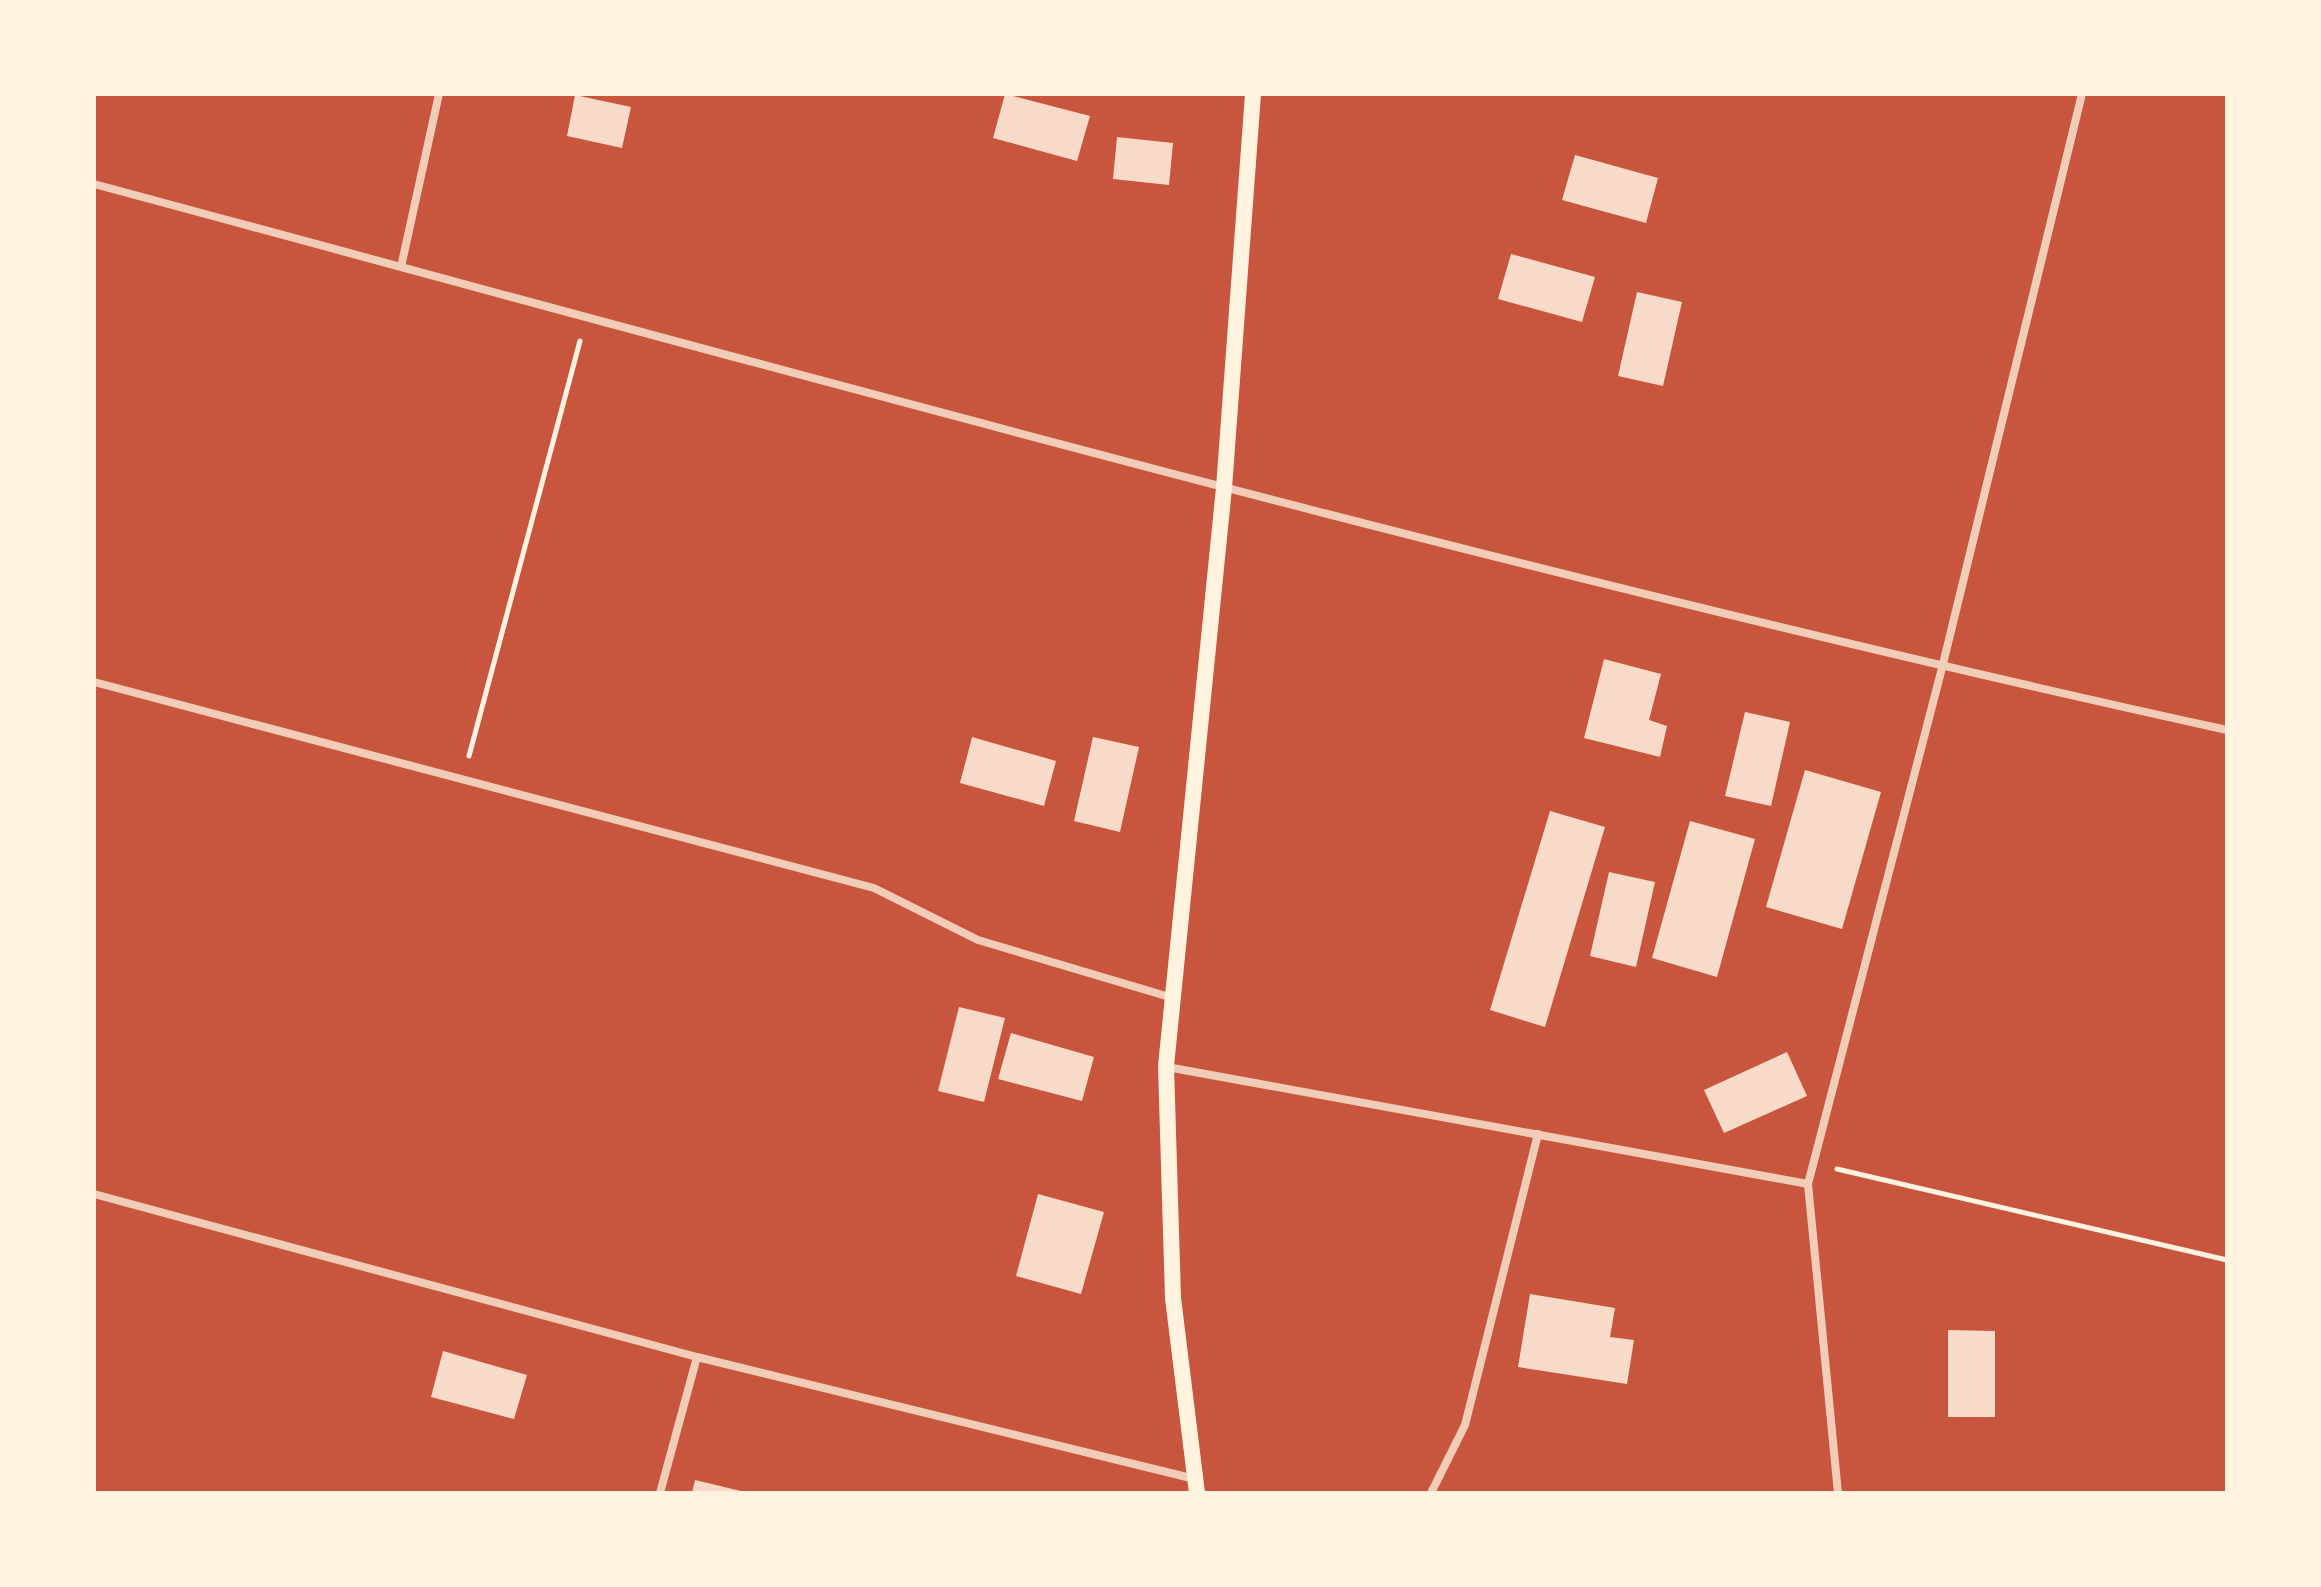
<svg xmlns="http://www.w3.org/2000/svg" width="2321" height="1587" viewBox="0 0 2321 1587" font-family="Barlow,sans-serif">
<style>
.building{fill:#f7dbc8}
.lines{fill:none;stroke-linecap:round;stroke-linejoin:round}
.path{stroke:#fff3e0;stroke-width:5}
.minor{stroke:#f1ccb7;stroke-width:8}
.secondary{stroke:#fff3e0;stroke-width:16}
</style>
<rect width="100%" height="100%" fill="#c8553d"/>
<path class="building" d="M1005,94L1090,116L1077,161L993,138Z
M575,95L631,107L622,148L567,136Z
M1117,137L1173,143L1169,185L1113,179Z
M1575,155L1658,178L1646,223L1562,200Z
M1511,254L1595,277L1582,322L1498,299Z
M1637,292L1682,302L1663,386L1618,376Z
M1604,659L1661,674L1649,720L1667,726L1660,757L1584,738Z
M1745,712L1790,722L1771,806L1725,796Z
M972,737L1056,761L1044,806L960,783Z
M1093,737L1139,747L1120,832L1074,821Z
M1805,770L1881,792L1842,929L1766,907Z
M1550,811L1605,827L1545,1027L1490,1010Z
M1690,821L1755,839L1717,977L1652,958Z
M1609,872L1655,882L1636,967L1590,956Z
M959,1007L1005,1018L984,1102L938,1091Z
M1011,1033L1094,1057L1082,1101L998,1079Z
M1787,1052L1807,1096L1724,1133L1704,1090Z
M1038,1194L1104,1212L1081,1294L1016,1276Z
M1530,1294L1615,1308L1610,1337L1634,1340L1627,1384L1518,1367Z
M1948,1330L1995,1331V1417H1948Z
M443,1351L527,1375L514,1419L431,1397Z
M695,1480L745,1492V1493H692Z"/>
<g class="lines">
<path class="path" d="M469,756L580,341
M1837,1169L2227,1260"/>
<path class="minor" d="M94,184C803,375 1510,573 2227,730
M401,267L439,94
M94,682L874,888L978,940L1173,998
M1167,1067L1808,1184
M94,1194L697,1357L1195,1479
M660,1493L697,1357
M1431,1493L1465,1425L1538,1134
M1838,1493L1808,1184L1942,668L2082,94"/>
<path class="secondary" d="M1197,1493L1173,1298L1166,1066L1224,488L1253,94"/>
</g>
<rect width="2321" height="1587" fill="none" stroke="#fff3e0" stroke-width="192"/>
</svg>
